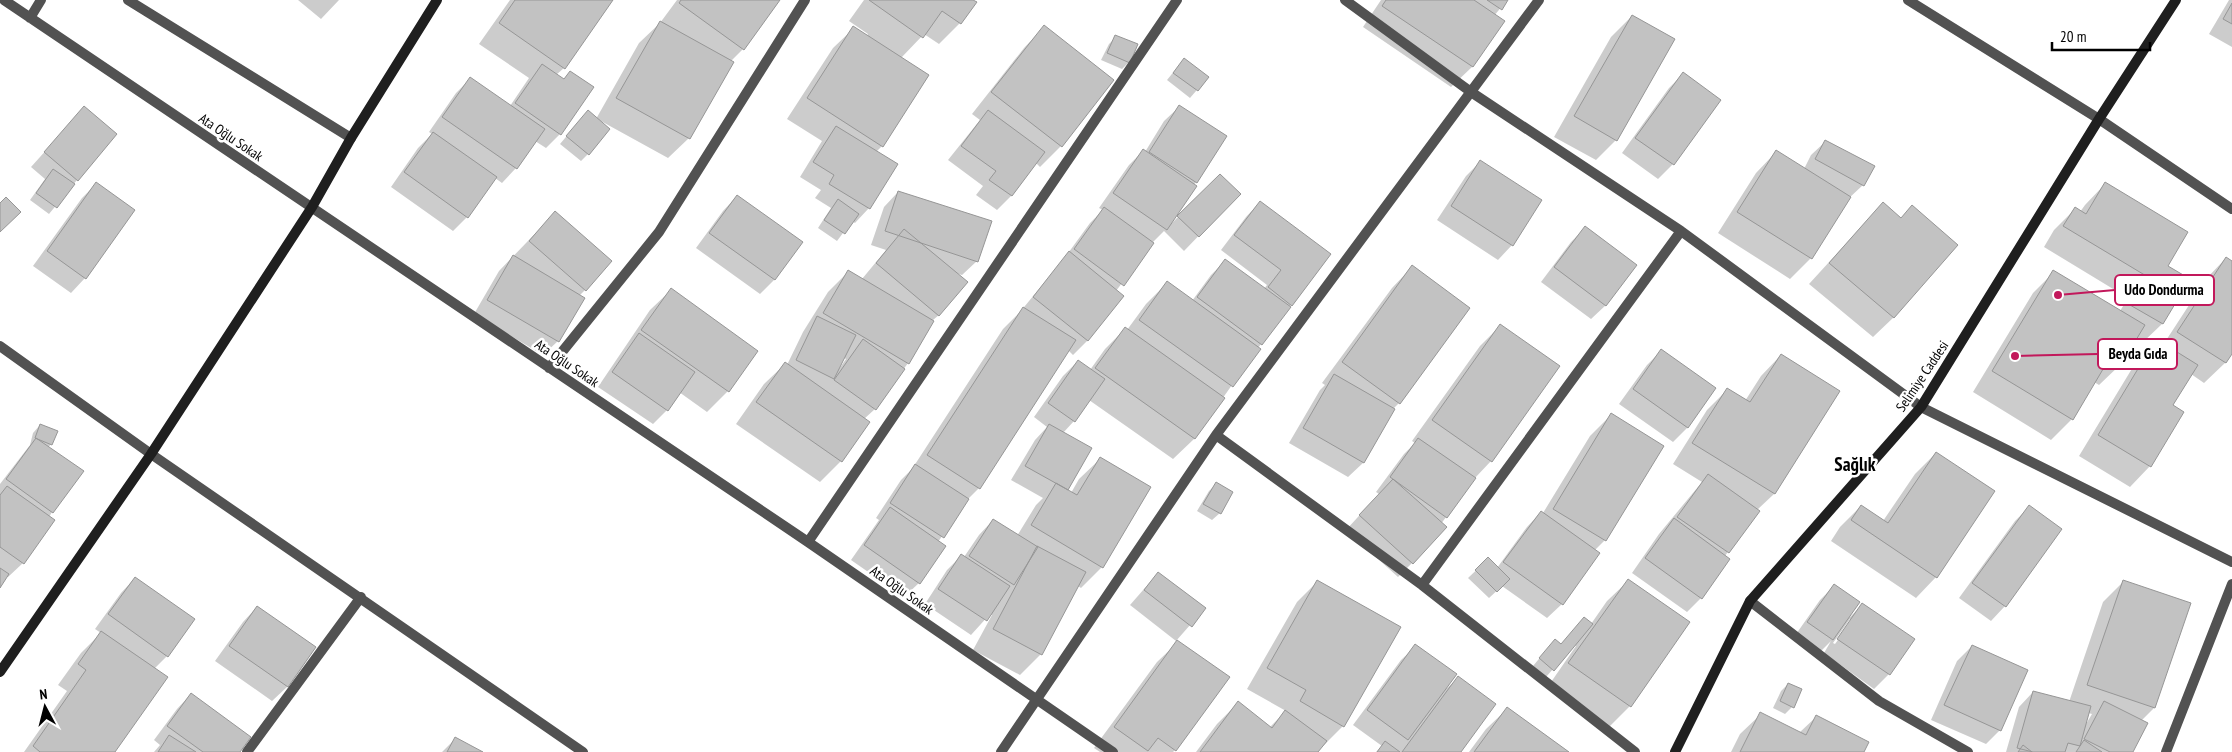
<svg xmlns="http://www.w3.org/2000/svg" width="2232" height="752" viewBox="0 0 2232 752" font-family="'PT Sans Narrow',sans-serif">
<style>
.shadow{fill:#0003;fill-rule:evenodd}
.building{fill:#c2c2c2;stroke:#969696}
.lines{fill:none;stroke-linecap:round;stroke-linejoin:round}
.street{stroke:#525252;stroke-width:10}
.secondary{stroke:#1f1f1f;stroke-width:10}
.labels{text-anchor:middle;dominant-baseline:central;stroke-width:5;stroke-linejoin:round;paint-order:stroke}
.street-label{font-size:14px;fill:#000;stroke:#fff}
.district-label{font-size:19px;font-weight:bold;fill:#000;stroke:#fff}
.leader{fill:none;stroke:#c2185b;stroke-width:2}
.callout-dot{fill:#c2185b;stroke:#fff;stroke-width:2}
.callout{fill:#fff;stroke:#c2185b;stroke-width:2}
.callout-label{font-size:15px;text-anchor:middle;font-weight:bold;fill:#000}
</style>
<rect width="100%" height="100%" fill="#fff"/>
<path class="shadow" d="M298,0H339L321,19Z
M510,0H611L564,68L556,75L563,80L570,72L560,134L546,148L535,141L516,168L502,183L495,178L467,217L453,231L391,187L418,148L432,134L429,132L456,93L470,79L510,106L529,78L479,44Z
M677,0H779L743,49L730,62L689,138L668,158L599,120L588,154L581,161L560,144L581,119H596L639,43L660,23Z
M864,0H971L975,2L960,23L939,44L924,34L901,58L882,146L876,152L869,208L855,223L852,221L837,241L818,228L831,208L815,198L821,190L800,177L822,141L787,119L833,48L854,28L867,36L868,34L849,21Z
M1381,0H1507L1494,16L1503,21L1472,67L1451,87L1363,27Z
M2229,0H2232V47L2209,34Z
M1632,16L1616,140L1596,160L1554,137L1611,37Z
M1044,27L1061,146L1040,167L1036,163L1011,196L997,210L976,195L983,186L948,160L980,120L972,114L1024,48Z
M1116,37L1129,62L1122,69L1101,60L1109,44Z
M1184,59L1208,77L1190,98L1167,80Z
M1683,74L1719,100L1673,164L1658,179L1622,153L1669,88Z
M1179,107L1196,182L1171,224L1220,175L1239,194L1184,251L1164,231L1152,243L1116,291L1088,340L1073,355L1068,350L979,488L968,499L938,542L919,583L904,597L851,560L879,520L876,518L901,480L912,469L1003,329L1020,312L1066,256L1090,223L1103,210L1099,208L1129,165L1143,151L1145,152L1164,121Z
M84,108L77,180L49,214L30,200L45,179L31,167Z
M1826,141L1863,185L1848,199L1811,258L1790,279L1718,233L1756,173L1776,152L1804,169L1811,155Z
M1480,162L1512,245L1498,260L1437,220L1466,176Z
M96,184L133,210L85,278L71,293L33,266L82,198Z
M2105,184L2167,266L2189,279L2162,324L2141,344L2135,340L2120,365L2099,385L2094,382L2072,419L2051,440L1973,392L2033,293L2054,272L2120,311L2128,298L2044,247L2054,230L2075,209L2080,212L2085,205Z
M898,192L977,261L962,275L955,273L939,315L933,320L908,363L875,409L864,419L868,422L841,461L820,482L736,424L764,384L785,364L787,365L803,332L828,292L849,271L862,279L886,250L871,245L884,207ZM843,357L846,359L839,369H838Z
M737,196L801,242L774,280L760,294L696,248L723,211Z
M1260,202L1330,254L1258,348L1194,439L1173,459L1089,400L1074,421L1063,433L1067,490L1071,493L1079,479L1100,459L1150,488L1102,567L1081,588L1078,586L1041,654L1020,675L973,650L992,615L990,614L971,635L925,604L947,570L961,556L964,557L979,535L993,520L1017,536L1036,505L1043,498L1011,480L1035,440L1047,427L1034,417L1063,376L1078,361L1090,370L1105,349L1125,329L1127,330L1146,304L1167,283L1192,301L1211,275L1225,261L1264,289L1267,285L1221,250L1246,217Z
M1883,203L1900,219L1894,317L1873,337L1809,284Z
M555,213L585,290L579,296L558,341L543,355L474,314L499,271Z
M1585,228L1606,305L1591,319L1541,282L1571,242Z
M2226,258L2232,262V352L2225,363L2204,383L2191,374L2171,406L2150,466L2130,487L2079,456L2136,362L2157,341L2163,345L2206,279Z
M1412,267L1399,403L1393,409L1363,463L1348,477L1289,443L1320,390L1325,385L1322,383L1392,288Z
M671,290L757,351L728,391L707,412L679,392L667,410L653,424L598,387L650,310Z
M1500,326L1558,367L1491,461L1475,478L1412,563L1398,577L1346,530L1379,494L1376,492L1404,454L1415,443L1412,441L1480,346Z
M1661,351L1715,388L1687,428L1673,442L1619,404L1647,365Z
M1781,355L1838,392L1774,494L1757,510L1725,556L1701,598L1687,612L1632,573L1659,534L1702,482L1673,464L1707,410L1727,390L1745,401L1761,376Z
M1611,415L1605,540L1594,551L1562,604L1547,618L1502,586L1489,598L1468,578L1488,559L1497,568L1527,527L1541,512L1543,513L1590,436Z
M40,425L51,444L48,448L52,512L23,563L8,577L7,576L0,586V484L30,445L33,433Z
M1936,453V577L1916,598L1831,541L1840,527L1861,506L1883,521L1915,474Z
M1216,484L1220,513L1212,520L1197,511L1209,491Z
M2029,507L2005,606L1991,621L1959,598L2015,521Z
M1158,573L1205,608L1176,641L1130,605Z
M135,578L167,656L154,669L114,752H24L67,691L58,685L81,653L101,633L95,629L121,593Z
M1628,581L1688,622L1630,706L1609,727L1549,685L1576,646L1574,645L1546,677L1533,666L1548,648L1561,645L1591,624L1607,601Z
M1317,582L1343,726L1317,752H1196L1217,724L1238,703L1270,727L1286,711L1247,689L1297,602Z
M2123,582L2154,708L2141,721L2132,752H2006L2019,707L2033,692L2069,702L2103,602ZM2088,713L2092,714L2086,724Z
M1834,586L1850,617L1863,604L1913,639L1889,674L1874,689L1824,653L1831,641L1818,654L1794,637L1820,600ZM1850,619H1853L1835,644L1833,643Z
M257,607L314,647L287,687L272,701L215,661L243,622Z
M1178,642L1175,750L1173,752H1100L1094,748L1157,662Z
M1416,646L1447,688L1458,678L1460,752H1376L1382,746L1353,725L1401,660Z
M1972,646L2000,730L1986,744L1931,720L1957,661Z
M1788,684L1792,707L1785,714L1773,708L1781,691Z
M191,694L239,752H154L160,745L154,740L177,709Z
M1507,709L1566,752H1469L1486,729Z
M1761,714L1799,733L1816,717L1863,752H1731L1740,734Z
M455,739L480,752H442Z"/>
<path class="building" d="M515,0H613L565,69L499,23Z
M681,0H780L744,50L679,3Z
M869,0H973L977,2L961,24L942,11L923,38Z
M1386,0H1474L1505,21L1473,67L1382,6Z
M1487,0H1508L1502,10Z
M2232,3V24L2223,19Z
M1632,15L1675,39L1617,141L1574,116Z
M660,21L734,62L690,139L616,98Z
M1044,25L1114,80L1062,147L991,92Z
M853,26L929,75L883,147L807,98Z
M1115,35L1138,44L1130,63L1107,53Z
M1184,58L1209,77L1198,91L1173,73Z
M542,64L564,79L570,71L594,87L561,135L515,103Z
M1683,72L1721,100L1674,165L1635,138Z
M470,77L545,129L517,169L442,117Z
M1179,105L1227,136L1197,183L1149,152Z
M84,106L117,134L78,181L44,152Z
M588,110L610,129L589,155L566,136Z
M988,110L1045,152L1012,196L989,180L996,171L961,146Z
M836,126L898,164L870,209L829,184L834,175L813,162Z
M433,132L497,177L468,218L404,172Z
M1825,140L1875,166L1864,186L1815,159Z
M1143,149L1197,186L1167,230L1113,193Z
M1776,150L1851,197L1812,259L1737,212Z
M1480,160L1542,200L1513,246L1451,206Z
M53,169L75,184L57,208L36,193Z
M1220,174L1241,194L1199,237L1177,216Z
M96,182L135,210L86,279L47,251Z
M2105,182L2188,232L2168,266L2190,279L2163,324L2130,305L2148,277L2063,226L2075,207L2086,214Z
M898,191L992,221L978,262L885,231Z
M737,195L803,242L775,280L709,233Z
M6,197L21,212L0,232V203Z
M838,199L859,214L845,234L824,220Z
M1260,201L1331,254L1292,306L1268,287L1281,270L1234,235Z
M1883,202L1901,218L1912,205L1958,245L1894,318L1829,263Z
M1104,207L1154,243L1124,286L1074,249Z
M555,211L612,261L586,291L529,241Z
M1585,226L1637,265L1606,306L1554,267Z
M904,229L968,282L939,316L876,263Z
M1069,251L1124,296L1088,341L1033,297Z
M513,255L585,298L559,342L487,300Z
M2226,257L2232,261V354L2226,363L2177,332Z
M1225,259L1291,307L1262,345L1197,297Z
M1412,265L1470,308L1400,404L1342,362Z
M848,270L934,321L909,364L823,313Z
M2053,270L2145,325L2121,365L2109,359L2073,420L1992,371Z
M1167,281L1261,349L1233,387L1139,320Z
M671,288L758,351L729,392L641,330Z
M1023,307L1076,340L980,489L927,455Z
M817,316L856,335L834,379L796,360Z
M1500,324L1560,366L1492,462L1432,420Z
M1125,327L1225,398L1195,439L1095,368Z
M639,333L695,372L668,411L612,372Z
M863,339L905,369L876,410L834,380Z
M2156,339L2198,365L2173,405L2184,412L2151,467L2098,435Z
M1661,349L1716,388L1688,428L1633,389Z
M1781,354L1840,391L1775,494L1692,443L1727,388L1750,402Z
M1078,360L1105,379L1075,422L1048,403Z
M785,362L870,422L842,462L756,402Z
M1334,374L1395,409L1364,463L1303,428Z
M1611,413L1664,446L1606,541L1553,509Z
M40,424L58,431L52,445L35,438Z
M1049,424L1092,448L1068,490L1025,466Z
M36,438L84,471L53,513L6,479Z
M1418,438L1476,478L1447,518L1390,477Z
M1936,452L1995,491L1937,578L1851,520L1861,505L1888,523Z
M1100,457L1151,487L1103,568L1031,525L1056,483L1077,495Z
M915,464L969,499L944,538L890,503Z
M1708,474L1760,511L1729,553L1677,517Z
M1393,479L1447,527L1413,564L1359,515Z
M1216,482L1233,492L1221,514L1203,504Z
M7,486L55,520L24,564L0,547V495Z
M2029,505L2062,529L2006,607L1972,583Z
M890,507L946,546L920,584L864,545Z
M1541,511L1600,553L1563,605L1503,562Z
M1674,518L1730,559L1702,599L1645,558Z
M993,519L1038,547L1014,585L969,556Z
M1037,546L1086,572L1042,655L993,629Z
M961,554L1010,586L987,621L938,589Z
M1488,557L1510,579L1497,592L1475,570Z
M0,568L9,574L0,588Z
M1158,572L1206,608L1192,627L1144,590Z
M135,577L195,619L168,657L108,614Z
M1628,579L1690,622L1631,707L1568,663Z
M1317,580L1401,627L1344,727L1300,701L1306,690L1267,668Z
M2123,580L2191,603L2155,708L2087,685Z
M1834,584L1860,602L1833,640L1807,622Z
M1862,603L1915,639L1890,675L1837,639Z
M257,606L316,647L288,687L229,646Z
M1584,617L1593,624L1554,671L1539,658L1555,639L1561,644Z
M101,631L168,677L115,752H40L33,746L86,670L78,664Z
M1177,640L1230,677L1176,751L1158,738L1148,751L1114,727Z
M1415,644L1457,674L1408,740L1367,710Z
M1972,645L2028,670L2001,731L1944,705Z
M1458,676L1496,704L1461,752H1402Z
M1788,683L1802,689L1794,708L1780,701Z
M2033,691L2091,706L2080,746L2068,743L2065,752H2033L2017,748Z
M191,693L251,737L240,752H203L167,726Z
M1238,701L1272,728L1285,710L1327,741L1318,752H1200Z
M2104,701L2148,723L2133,752H2110L2084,739Z
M1507,707L1569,752H1474Z
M1760,712L1806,735L1816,715L1869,742L1864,752H1740Z
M169,735L196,752H158Z
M455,737L483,752H447Z
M2084,740L2102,752H2076Z
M1385,741L1400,752H1377Z
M2023,745L2032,752H2018Z"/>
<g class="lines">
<path class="street" d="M4,0L808,542L1113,752
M128,0L351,138
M1345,0L1471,92L1681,231L1921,407L2232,562
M1908,0L2099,119L2232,209
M30,18L41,0
M0,346L151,454L583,752
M549,368L659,232L805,0
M1216,435L1422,585L1635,752
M808,542L1177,0
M1422,585L1681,231
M1750,601L1879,701L1968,752
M247,752L361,597
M1001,752L1216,435L1539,0
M2166,752L2232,584"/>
<path class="secondary" d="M0,672L151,454L312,207L351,138L437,0
M1675,752L1750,601L1921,407L2099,119L2176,0"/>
</g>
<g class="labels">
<g class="street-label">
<text transform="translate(231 137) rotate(34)">Ata Oğlu Sokak</text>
<text transform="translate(567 363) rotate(34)">Ata Oğlu Sokak</text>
<text transform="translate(1922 376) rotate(-56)">Selimiye Caddesi</text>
<text transform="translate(902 590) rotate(35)">Ata Oğlu Sokak</text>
</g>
<g class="district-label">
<text x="1855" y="464">Sağlık</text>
</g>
</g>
<path class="leader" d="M2058 295L2115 290M2015 356L2098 354"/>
<g class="callout-dot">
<circle cx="2058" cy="295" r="5"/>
<circle cx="2015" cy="356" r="5"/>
</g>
<g class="callout">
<rect x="2115" y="275" width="99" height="30" rx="5"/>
<rect x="2098" y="339" width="79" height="30" rx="5"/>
</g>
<g class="callout-label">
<text x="2164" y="295">Udo Dondurma</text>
<text x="2138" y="359">Beyda Gıda</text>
</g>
<g transform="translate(45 707) rotate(353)" stroke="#ffffff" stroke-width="4" paint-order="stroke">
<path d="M0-4L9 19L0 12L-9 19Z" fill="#000000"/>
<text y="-8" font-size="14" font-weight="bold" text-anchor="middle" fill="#000000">N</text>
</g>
<path d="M2052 42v8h98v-8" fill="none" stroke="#000000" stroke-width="2.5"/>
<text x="2060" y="42" font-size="15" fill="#000000" stroke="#ffffff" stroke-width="4" paint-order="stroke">20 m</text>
</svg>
